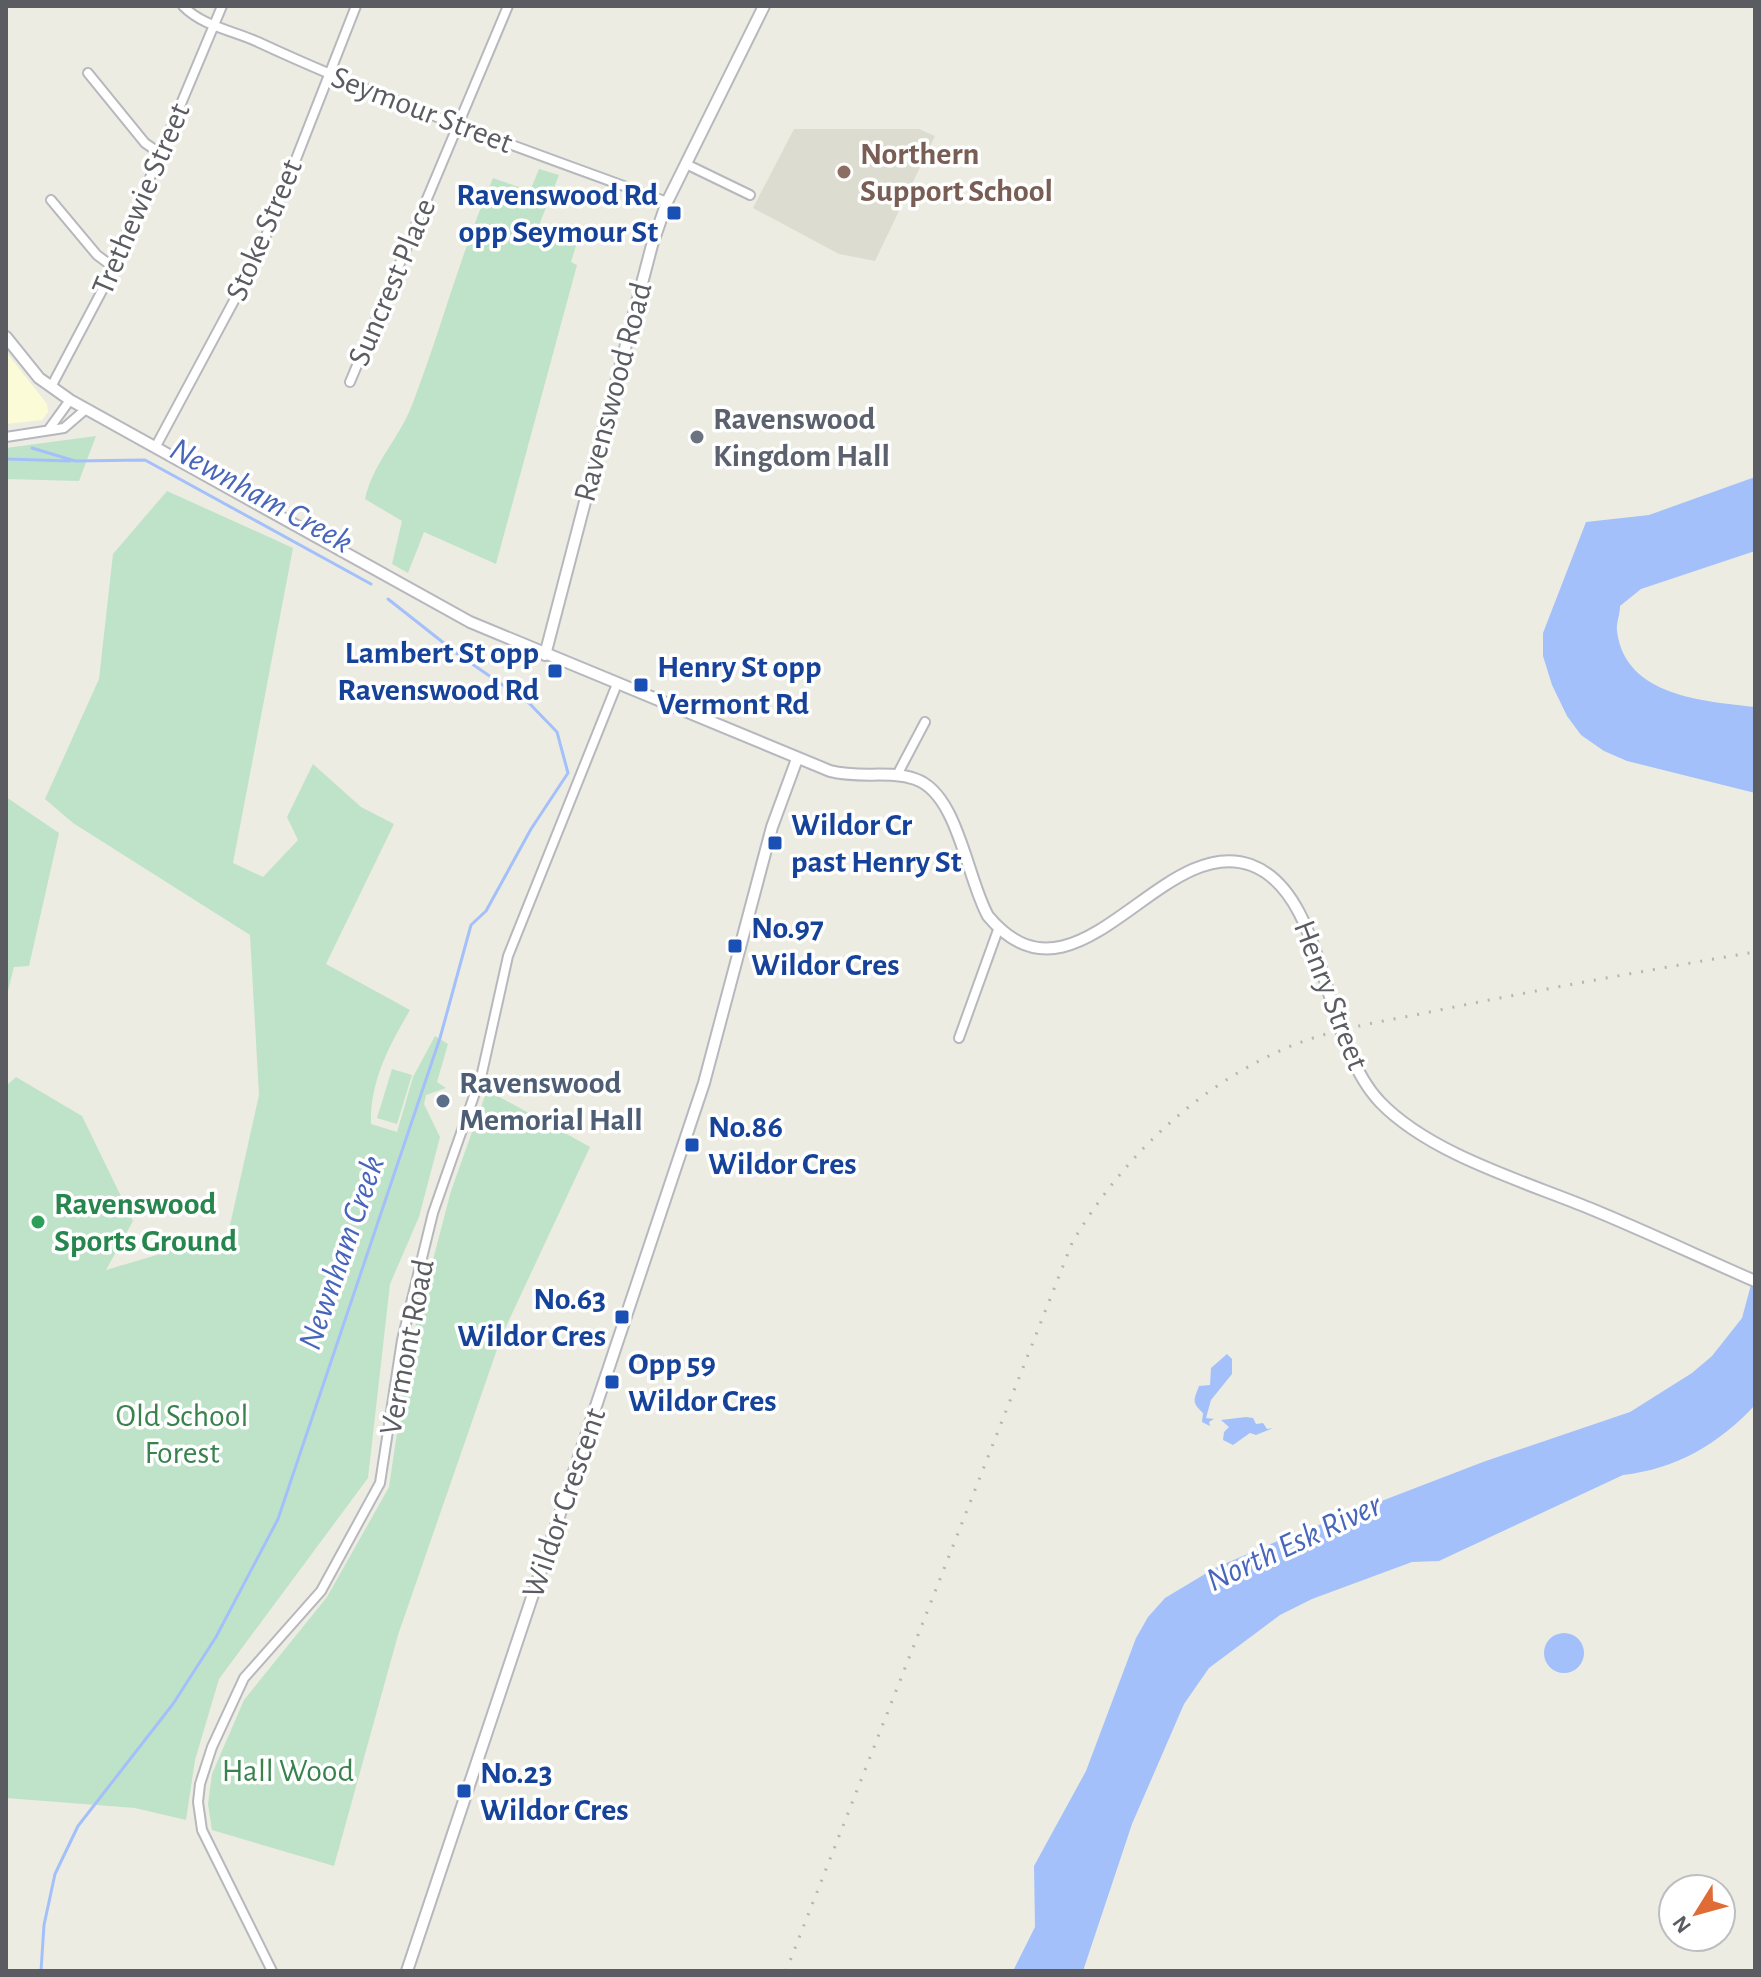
<svg xmlns="http://www.w3.org/2000/svg" width="1761" height="1977" viewBox="0 0 1761 1977" font-family="'Alegreya Sans',sans-serif">
<style>
.commercial{fill:#fbfcd7}
.education{fill:#dcdcd0}
.green{fill:#bfe3c8}
.water{fill:#a4c0fa}
.lines{fill:none;stroke-linecap:round;stroke-linejoin:round}
.stream{stroke:#a4c0fa;stroke-width:3}
.minor-casing{stroke:#b7b8be;stroke-width:12}
.tertiary-casing{stroke:#b7b8be;stroke-width:14}
.minor{stroke:#fff;stroke-width:8}
.tertiary{stroke:#fff;stroke-width:10}
.rail{stroke:#b5b5b6;stroke-width:3;stroke-dasharray:2 10;stroke-linecap:butt}
.education-dot{fill:#8d6e63;stroke:#fff;stroke-width:3}
.transit-dot{fill:#1a4fb4;stroke:#fff;stroke-width:3}
.worship-dot{fill:#6b7280;stroke:#fff;stroke-width:3}
.service-dot{fill:#5c6f8a;stroke:#fff;stroke-width:3}
.leisure-dot{fill:#2e9e5b;stroke:#fff;stroke-width:3}
.labels{text-anchor:middle;dominant-baseline:central;stroke-width:7;stroke-linejoin:round;paint-order:stroke}
.street-label{font-size:32px;fill:#5a5c62;stroke:#fff}
.education-label{font-size:32px;font-weight:bold;fill:#785e54;stroke:#fff;text-anchor:start}
.transit-label{font-size:32px;font-weight:bold;fill:#164399;stroke:#fff;text-anchor:start}
.worship-label{font-size:32px;font-weight:bold;fill:#5b616d;stroke:#fff;text-anchor:start}
.service-label{font-size:32px;font-weight:bold;fill:#4e5e75;stroke:#fff;text-anchor:start}
.leisure-label{font-size:32px;font-weight:bold;fill:#27864d;stroke:#fff;text-anchor:start}
.park-label{font-size:32px;fill:#39824e;stroke:#fff}
.water-label{font-size:34px;font-style:italic;fill:#4865bc;stroke:#fff}
</style>
<rect width="100%" height="100%" fill="#ecece2"/>
<path class="commercial" d="M6,352L47,404L48,412L42,420L6,424Z"/>
<path class="education" d="M794,129H919L935,136L875,261L839,254L753,208Z"/>
<path class="green" d="M539,169L559,175L539,225L578,239L571,262L577,265L496,564L424,532L408,573L392,564L402,521L365,499C373,463 399,439 412,405C441,330 461,252 493,178L530,191Z
M96,436L79,481L6,479V448Z
M167,491L293,548L233,863L263,877L298,840L287,817L313,764L361,807L394,824L326,964L410,1010C389,1046 370,1081 371,1124L397,1132L413,1077L435,1036L448,1044L437,1082L446,1088L426,1095L424,1104L440,1137L419,1217L390,1284L368,1478L219,1679L195,1760L186,1820L135,1808L6,1798V1086L16,1077L82,1116L133,1221L106,1270L228,1234L259,1095L250,935L73,823L45,799L99,679L113,554Z
M6,797L59,833L29,966L14,967L6,999Z
M392,1069L412,1075L397,1124L377,1118Z
M487,1090L590,1147L502,1335L398,1635L334,1866L212,1830L208,1804L212,1774L244,1700L327,1597L389,1487L409,1351L451,1191Z"/>
<path class="water" d="M1755,477V551L1641,589L1620,606C1620,615 1616,623 1617,631C1625,697 1705,701 1755,707V793L1627,761L1604,751L1581,735L1567,716L1552,685L1543,656V633L1586,522L1649,515Z
M1755,1270V1405C1719,1444 1676,1469 1623,1475L1439,1561L1412,1562L1312,1599L1280,1615L1209,1668L1184,1704L1132,1824L1083,1971H1013L1035,1927L1034,1866L1086,1771L1136,1638L1148,1617L1165,1598L1215,1568L1280,1540L1483,1462L1630,1412L1692,1373L1712,1356L1742,1318Z
M1227,1354L1232,1359V1374L1211,1400L1206,1418L1214,1419L1209,1422L1210,1426L1202,1422L1203,1413C1191,1402 1194,1400 1199,1386L1210,1385L1211,1368Z
M1246,1417L1253,1418L1256,1424L1263,1423L1267,1429L1273,1428L1256,1435L1250,1433L1233,1445L1223,1440L1224,1432L1229,1427L1221,1420Z
M1544 1653a20 20 0 1 1 40 0a20 20 0 1 1-40 0Z"/>
<g class="lines">
<path class="stream" d="M32,448L75,461L145,460L371,584
M6,459L70,461
M41,1971L44,1925L55,1874L78,1826L173,1704L216,1637L278,1519L440,1038L471,925L486,911L531,829L568,773L557,732L529,703L459,655L388,599"/>
<g class="minor-casing">
<path id="minor" d="M183,6C204,27 232,30 258,42C391,104 530,151 667,202
M88,73L145,143L161,154
M686,164L750,195
M51,200L97,255L113,267
M350,382L508,6
M51,387L105,285L222,6
M49,429L70,400
M6,437L64,428L86,409
M156,446L258,256L356,6
M897,775L925,722
M959,1038L999,927
M272,1971L202,1830L198,1802L200,1784L212,1747L244,1678L321,1591L380,1483L402,1340L433,1213L482,1073L508,956L617,684"/>
</g>
<g class="tertiary-casing">
<path id="tertiary" d="M6,337L39,378L70,400L470,622L830,771C860,779 889,770 915,779C958,793 967,879 988,916C1076,1022 1160,832 1251,865C1327,893 1321,1040 1380,1102C1430,1154 1523,1181 1589,1208C1645,1231 1700,1257 1755,1281
M545,655L652,245L667,202L764,6
M407,1971L704,1083L772,827L797,759"/>
</g>
<use href="#minor" class="minor"/>
<use href="#tertiary" class="tertiary"/>
<path class="rail" d="M786,1971L1072,1243C1121,1159 1195,1088 1284,1049C1327,1030 1374,1023 1420,1014C1531,991 1643,971 1755,952"/>
</g>
<circle class="education-dot" cx="844" cy="172" r="8"/>
<g class="transit-dot">
<rect x="666" y="205" width="16" height="16" rx="4"/>
<rect x="547" y="663" width="16" height="16" rx="4"/>
<rect x="633" y="677" width="16" height="16" rx="4"/>
<rect x="767" y="835" width="16" height="16" rx="4"/>
<rect x="727" y="938" width="16" height="16" rx="4"/>
<rect x="684" y="1137" width="16" height="16" rx="4"/>
<rect x="614" y="1309" width="16" height="16" rx="4"/>
<rect x="604" y="1374" width="16" height="16" rx="4"/>
<rect x="456" y="1783" width="16" height="16" rx="4"/>
</g>
<circle class="worship-dot" cx="697" cy="437" r="8"/>
<circle class="service-dot" cx="443" cy="1101" r="8"/>
<circle class="leisure-dot" cx="38" cy="1222" r="8"/>
<g class="labels">
<g class="street-label">
<text transform="translate(422 110) rotate(21)">Seymour Street</text>
<text transform="translate(141 199) rotate(-67)">Trethewie Street</text>
<text transform="translate(264 230) rotate(-67)">Stoke Street</text>
<text transform="translate(392 282) rotate(-67)">Suncrest Place</text>
<text transform="translate(613 392) rotate(-75)">Ravenswood Road</text>
<text transform="translate(1331 995) rotate(69)">Henry Street</text>
<text transform="translate(407 1347) rotate(-79)">Vermont Road</text>
<text transform="translate(564 1503) rotate(-71)">Wildor Crescent</text>
</g>
<g class="education-label">
<text x="860" y="154">Northern<tspan x="860" dy="37">Support School</tspan></text>
</g>
<g class="transit-label">
<text x="658" y="195" text-anchor="end">Ravenswood Rd<tspan x="658" dy="37">opp Seymour St</tspan></text>
<text x="539" y="653" text-anchor="end">Lambert St opp<tspan x="539" dy="37">Ravenswood Rd</tspan></text>
<text x="657" y="667">Henry St opp<tspan x="657" dy="37">Vermont Rd</tspan></text>
<text x="791" y="825">Wildor Cr<tspan x="791" dy="37">past Henry St</tspan></text>
<text x="751" y="928">No.97<tspan x="751" dy="37">Wildor Cres</tspan></text>
<text x="708" y="1127">No.86<tspan x="708" dy="37">Wildor Cres</tspan></text>
<text x="606" y="1299" text-anchor="end">No.63<tspan x="606" dy="37">Wildor Cres</tspan></text>
<text x="628" y="1364">Opp 59<tspan x="628" dy="37">Wildor Cres</tspan></text>
<text x="480" y="1773">No.23<tspan x="480" dy="37">Wildor Cres</tspan></text>
</g>
<g class="worship-label">
<text x="713" y="419">Ravenswood<tspan x="713" dy="37">Kingdom Hall</tspan></text>
</g>
<g class="service-label">
<text x="459" y="1083">Ravenswood<tspan x="459" dy="37">Memorial Hall</tspan></text>
</g>
<g class="leisure-label">
<text x="54" y="1204">Ravenswood<tspan x="54" dy="37">Sports Ground</tspan></text>
</g>
<g class="park-label">
<text x="182" y="1416">Old School<tspan x="182" dy="37">Forest</tspan></text>
<text x="288" y="1771">Hall Wood</text>
</g>
<g class="water-label">
<text transform="translate(261 496) rotate(29)">Newnham Creek</text>
<text transform="translate(342 1253) rotate(-71)">Newnham Creek</text>
<text transform="translate(1294 1543) rotate(-25)">North Esk River</text>
</g>
</g>
<rect width="1761" height="1977" fill="none" stroke="#5a5c62" stroke-width="16"/>
<g transform="translate(1697 1913) rotate(233)"><circle r="38" fill="#ffffff" stroke="#bdbec0" stroke-width="2"/>
<path d="M0-6L14 30L0 20L-14 30Z" fill="#df6b35"/>
<text y="-12" font-size="22" font-weight="bold" text-anchor="middle" fill="#5a5c62">N</text>
</g>
</svg>
